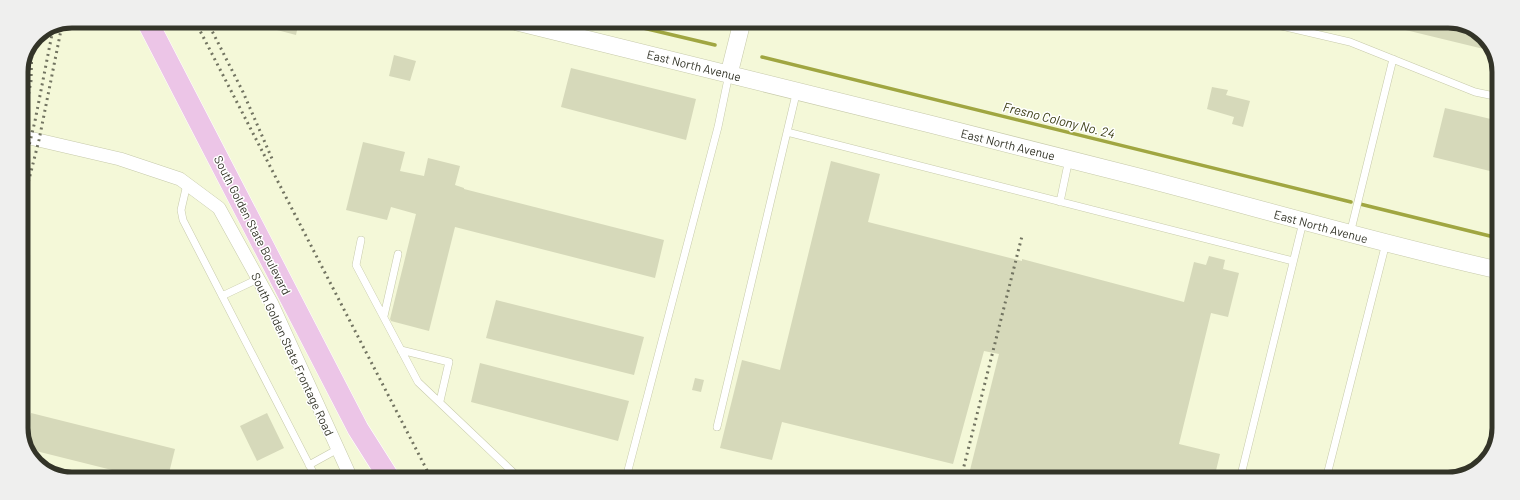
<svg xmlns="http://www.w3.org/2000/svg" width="1520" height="500" viewBox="0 0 1520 500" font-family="Barlow,sans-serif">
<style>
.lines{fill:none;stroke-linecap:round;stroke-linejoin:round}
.stream{stroke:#a0a641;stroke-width:3.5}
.building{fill:#d6d9ba}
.service-casing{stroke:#c7caab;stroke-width:8}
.minor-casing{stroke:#c7caab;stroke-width:14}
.tertiary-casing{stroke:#c7caab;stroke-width:18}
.primary-casing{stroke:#fff;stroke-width:22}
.service{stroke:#fff;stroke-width:7}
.minor{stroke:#fff;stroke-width:13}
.tertiary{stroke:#fff;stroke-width:17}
.primary{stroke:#ecc5e7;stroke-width:21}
.rail{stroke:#727461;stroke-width:3;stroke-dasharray:2 4;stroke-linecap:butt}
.labels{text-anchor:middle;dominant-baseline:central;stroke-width:3;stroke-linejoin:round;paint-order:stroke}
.street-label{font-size:12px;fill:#333428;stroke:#fff}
.water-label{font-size:13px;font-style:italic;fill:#3b3d13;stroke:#fff}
.rim{fill:none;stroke:#333428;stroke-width:5}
</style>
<rect width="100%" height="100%" fill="#f4f8d8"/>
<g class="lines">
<path class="stream" d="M618,22L715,45
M762,57L1351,202
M1360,204L1498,238"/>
</g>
<path class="building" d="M255,21H299L296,35L254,24Z
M1390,23H1461L1486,39L1492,51L1389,26Z
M394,55L416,61L410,81L389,76Z
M571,68L696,99L686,140L561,107Z
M1212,87L1228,90L1226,95L1250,101L1243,127L1232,124L1234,117L1207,109Z
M1445,108L1499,121L1498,173L1433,157Z
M363,142L405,152L400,171L424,176L428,158L460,166L455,185L464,188V189L664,240L655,278L455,227L429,331L391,321L390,319L416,214L391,207L387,220L346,210Z
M831,161L880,174L868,222L1022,261V259L1184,302L1194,262L1206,265L1209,256L1225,260L1223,269L1239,273L1228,317L1211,313L1179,444L1220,454L1214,479L968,478L999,354L984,351L953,464L782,422L772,460L720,448L742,360L780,370Z
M496,300L644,337L634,375L486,338Z
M480,363L629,401L618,441L471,402Z
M695,378L704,380L701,392L692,390Z
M31,413L175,449L168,477H140L28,449L24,440Z
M267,413L284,448L257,461L240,426Z"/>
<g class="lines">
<g class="service-casing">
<path id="service" d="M1268,23L1350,42L1475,92L1499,97
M787,132L1293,261
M187,184L181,210L183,220L316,478
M1060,202L1069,159
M1350,234L1393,59
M361,240L356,265L418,382L517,476L525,478
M222,296L258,279
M384,316L398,254
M401,350L449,362L440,401
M717,427L797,90
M309,465L338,449
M626,478L718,127L729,74
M1240,479L1303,222
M1326,479L1386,243"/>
</g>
<g class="minor-casing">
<path id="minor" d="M21,136L120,159L180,179L219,208L272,304L351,478"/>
</g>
<g class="tertiary-casing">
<path id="tertiary" d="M517,22C724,73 932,124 1139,177C1258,208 1377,243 1498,270
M729,74L742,22"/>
</g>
<g class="primary-casing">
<path id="primary" d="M147,21L358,429L389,478"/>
</g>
<use href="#service" class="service"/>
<use href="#minor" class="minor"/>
<use href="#tertiary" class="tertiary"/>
<use href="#primary" class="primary"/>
<path class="rail" d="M195,21L431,478
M207,21L243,92L273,161
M21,135L31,81L32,45
M21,179L35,121L53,29
M21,211L39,140L62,25
M961,478L1022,236"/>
</g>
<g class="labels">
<g class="street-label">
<text transform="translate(694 65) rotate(14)">East North Avenue</text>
<text transform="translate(1008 144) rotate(14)">East North Avenue</text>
<text transform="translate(253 225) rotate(63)">South Golden State Boulevard</text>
<text transform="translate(1321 226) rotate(15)">East North Avenue</text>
<text transform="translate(293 354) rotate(65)">South Golden State Frontage Road</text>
</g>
<g class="water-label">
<text transform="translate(1059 120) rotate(14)">Fresno Colony No. 24</text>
</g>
</g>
<path d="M0 0H1520V500H0ZM72 28H1448A44 44 0 0 1 1492 72V428A44 44 0 0 1 1448 472H72A44 44 0 0 1 28 428V72A44 44 0 0 1 72 28Z" fill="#efefee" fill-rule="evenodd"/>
<path class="rim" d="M72 28H1448A44 44 0 0 1 1492 72V428A44 44 0 0 1 1448 472H72A44 44 0 0 1 28 428V72A44 44 0 0 1 72 28Z"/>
</svg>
